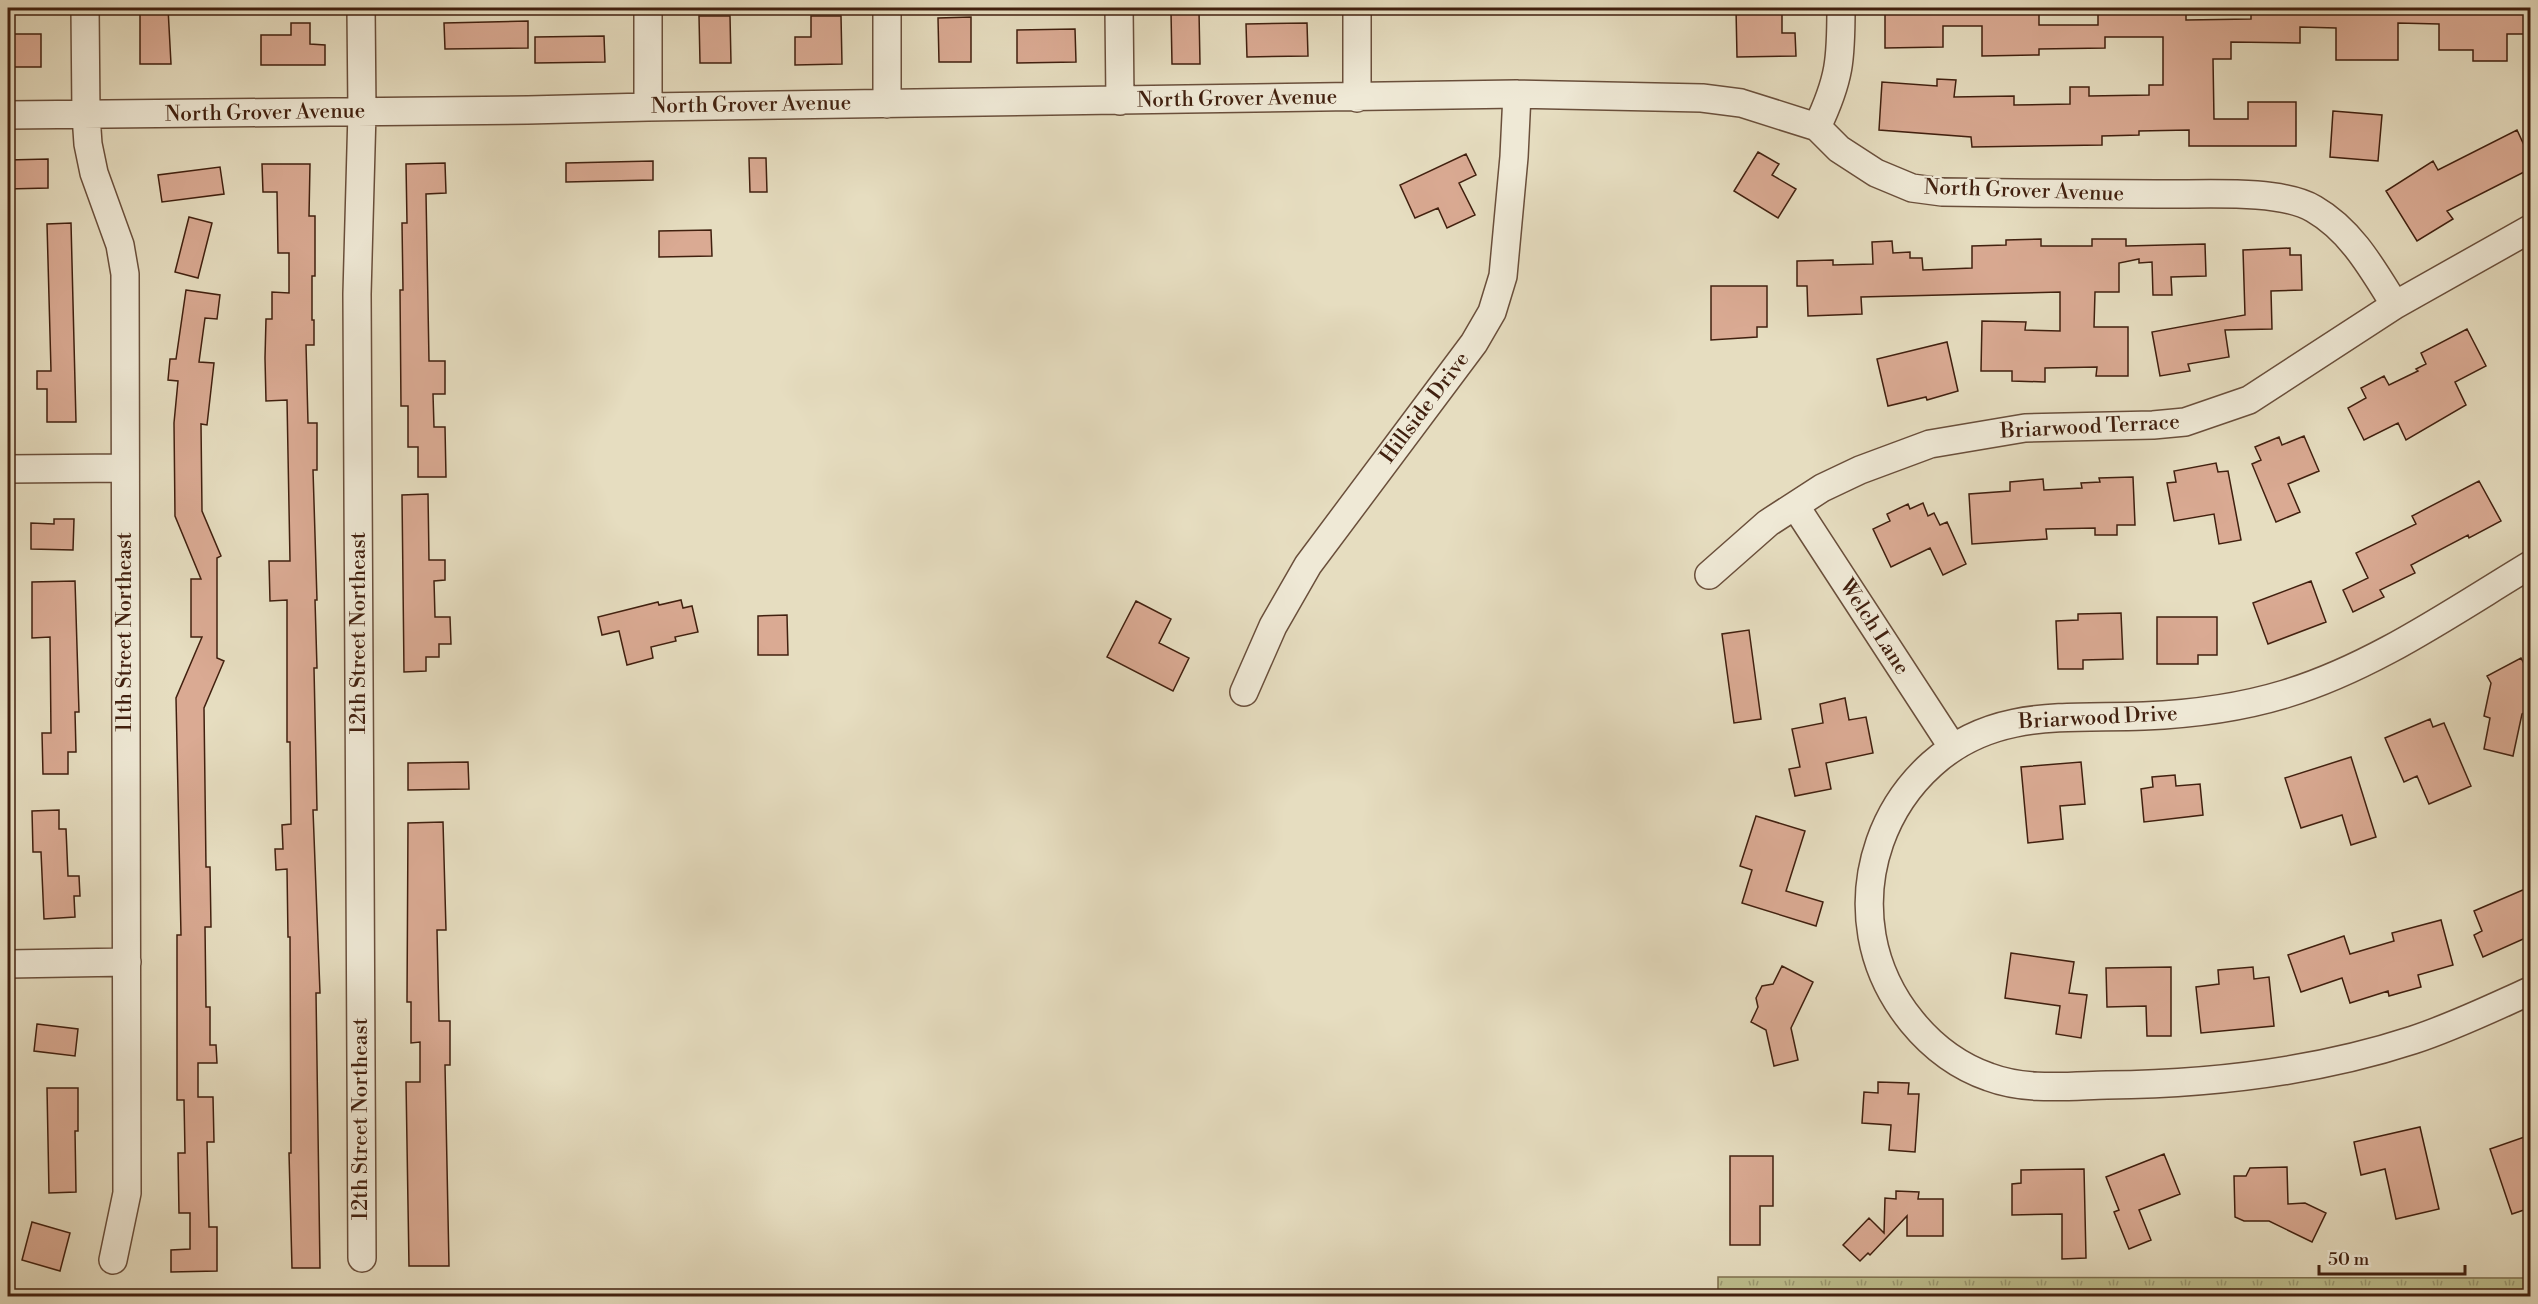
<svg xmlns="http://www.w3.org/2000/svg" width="2538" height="1304" viewBox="0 0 2538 1304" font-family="'Libre Bodoni',serif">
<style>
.grass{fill:url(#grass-tufts);stroke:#7f6f4e;stroke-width:1.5}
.building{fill:#daaa93;stroke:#41200f;stroke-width:1.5}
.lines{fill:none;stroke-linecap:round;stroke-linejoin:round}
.minor-casing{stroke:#6a4f3b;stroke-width:30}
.minor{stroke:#efe9d6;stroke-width:27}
.labels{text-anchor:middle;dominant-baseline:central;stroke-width:4.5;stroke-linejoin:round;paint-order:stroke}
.street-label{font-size:21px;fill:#41200f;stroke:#efe9d6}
</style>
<defs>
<pattern id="grass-tufts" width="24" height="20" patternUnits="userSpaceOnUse" patternTransform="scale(1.5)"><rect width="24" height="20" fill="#bdbe8d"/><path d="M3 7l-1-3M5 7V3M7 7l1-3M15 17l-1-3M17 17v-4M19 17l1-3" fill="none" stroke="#9b9a72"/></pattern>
</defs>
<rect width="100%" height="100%" fill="#e6ddc0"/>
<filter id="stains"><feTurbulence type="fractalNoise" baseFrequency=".00333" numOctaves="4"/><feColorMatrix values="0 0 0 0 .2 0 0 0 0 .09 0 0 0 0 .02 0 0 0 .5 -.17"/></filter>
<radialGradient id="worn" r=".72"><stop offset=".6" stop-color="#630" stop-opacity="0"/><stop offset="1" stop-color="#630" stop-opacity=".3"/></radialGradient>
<path class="grass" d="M1718,1277L2530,1278V1296H1718Z"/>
<path class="building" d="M140,8H168L171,64H140Z
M1745,8H1782V33H1795L1796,56L1737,57L1736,9Z
M1885,8H2039V25H2098V8H2186V20L2251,19V9H2283V8H2318V11H2375V8H2474V12H2530V34H2507V61H2473V50H2439V24L2398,23V60H2336V28L2300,27V43L2231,42V59H2213L2214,119H2248V102H2296V146H2189V130L2139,131V135L2102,136V145L1972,147L1971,137L1879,130L1882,82L1937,86V79L1956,80L1954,97L2014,96V105L2070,104V87H2089V96L2149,95V85H2163V37H2105V48L2039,49V55L1982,56V26H1943V47L1885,48Z
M1199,11L1200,64H1172L1171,12Z
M699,16H730L731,63H700Z
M811,16H841L842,64L795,65V37H811Z
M971,17V62H939L938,18Z
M528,21V48L445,49L444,23Z
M291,23H310V44L325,45V65H261V35H291Z
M1307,23L1308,56L1247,57L1246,24Z
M1075,29L1076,62L1017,63V30Z
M8,34H41V67H8Z
M604,36L605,62L535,63V37Z
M2333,111L2382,115L2378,161L2330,157Z
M2517,130L2530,158V169L2447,211L2453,219L2417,241L2386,191L2433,161L2438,170Z
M1758,152L1779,164L1772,175L1796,189L1778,218L1734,191Z
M1466,154L1476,175L1459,183L1475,215L1447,228L1438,208L1415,218L1400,185Z
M749,158H766L767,192H750Z
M48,159V188L8,189V160Z
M653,161V180L566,182V163Z
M445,163L446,193L426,194L429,361H445V394H433L434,427H445L446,477H418V447H408V406H401L400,290H403L402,223H407L406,164Z
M262,164H310L309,216H315V276H312V320H314V345H306L308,423H317V470H313L317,600H315L317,668H314L317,810H313L320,993H316L320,1268H292L289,1153H291L290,937H288L287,869L276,870L275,849H283L282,825L291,824L290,742H287V600L270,601L269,561H290L287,400L266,401L265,358L266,319H272V292L289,293V253H278L277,192H263Z
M220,167L224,194L162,202L158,175Z
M189,217L212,223L198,278L175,272Z
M71,223L76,422H47V389H37V371H51L47,224Z
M711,230L712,256L659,257V231Z
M2041,239V246H2092V239H2126V246L2205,244L2206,276L2171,277L2172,295H2153L2152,262L2139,263V259L2119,263V292H2095L2094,327H2128V376H2096L2097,367L2045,368V382L2012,381V371H1981L1982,321L2026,322L2025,330L2060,331V292L1861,297L1862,314L1808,316L1807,286H1797V261L1833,260V265L1873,264L1872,242L1892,241L1893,253L1910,252V258H1922L1923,270L1972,268V246L2006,245V240Z
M2290,248V255H2301L2302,290L2271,291L2272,329L2225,330L2229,357L2188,364L2190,371L2160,376L2152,332L2245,315L2243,250Z
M1711,286H1767V327H1757V337L1711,340Z
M186,290L220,295L217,319L205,318L199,362L214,363L207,425L201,424L202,511L221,556L217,558V658L224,661L204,708L206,867H210L211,927H205L206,1007H210V1045H216L217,1063H198V1097H213L214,1142H207L209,1227H217V1271L171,1272V1250L190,1249V1213H179L178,1153H185L184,1100H177V935H181L176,698L202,637H191V579H201L175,516L174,423L178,381L168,380L170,359H176Z
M2467,329L2486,366L2455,382L2466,405L2406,440L2398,423L2364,440L2348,408L2366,398L2361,388L2384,376L2389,385L2418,371L2416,369L2426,364L2421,353Z
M1947,342L1958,391L1927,400L1926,397L1888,406L1877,359Z
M2304,436L2319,471L2288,484L2300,512L2276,522L2252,464L2261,460L2255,447L2279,437L2282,445Z
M2216,463L2218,472L2228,471L2241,540L2219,544L2214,514L2174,521L2167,483L2176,482L2174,471Z
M2133,477L2135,525H2117V535H2095V528L2046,529L2047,539L1972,544L1969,494L2010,491V482L2043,479L2044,490L2082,488L2081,483L2100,482L2099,478Z
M2479,481L2501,521L2469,538L2468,535L2411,565L2415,573L2380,590L2384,597L2353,612L2343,590L2368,578L2356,553L2416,524L2412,516Z
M428,494L429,560H445V580L434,581L435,617H450L451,644H439V657H426V671L404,672L402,495Z
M1923,503L1928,516L1934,513L1940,525L1947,522L1966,564L1943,575L1930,548L1891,567L1873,529L1890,521L1887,514L1908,504L1910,509Z
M54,519H74L73,550L31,549V523L54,524Z
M75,581L79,712H75L76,752H68V774H43L42,733H51L50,637L32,638V582Z
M2311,581L2326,622L2268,644L2253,603Z
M681,600L683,608L692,606L698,632L675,637L676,641L651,647L653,658L627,665L619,631L602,635L598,617L658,602L659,605Z
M1136,601L1171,619L1159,643L1189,658L1173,691L1107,657Z
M2121,613L2123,659L2083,660V669H2058L2056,621L2078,620V614Z
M787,615L788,655H758V616Z
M2157,617H2217V655H2198V664H2157Z
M1749,630L1761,719L1734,723L1722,634Z
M2521,658L2530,675V709L2522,714L2513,756L2484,749L2490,718L2484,716L2491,683L2487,676Z
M1845,698L1849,720L1866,717L1873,753L1826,763L1831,789L1795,796L1789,769L1800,767L1792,729L1823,723L1820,704Z
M2430,719L2433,727L2444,723L2471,786L2429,804L2417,776L2404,782L2385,738Z
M2351,757L2376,837L2351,845L2342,815L2301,828L2285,778Z
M468,762L469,789L408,790V763Z
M2081,762L2085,804L2060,806L2063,839L2028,843L2021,767Z
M2175,775L2176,786L2200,784L2203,815L2144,822L2141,789L2153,787L2152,777Z
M59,810V829H66L68,876H79L80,896H74L75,917L44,919L41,852H33L32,811Z
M1756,816L1805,831L1786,891L1823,902L1816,926L1742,903L1752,870L1740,866Z
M443,822L446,930H437L439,1021H450V1065H445L449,1266H409L406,1082H420V1042L411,1043V1002H407L408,823Z
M2525,889L2530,903V936L2483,957L2474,935L2482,931L2474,911Z
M2441,920L2453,965L2418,975L2421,987L2389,996L2388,991L2350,1003L2342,978L2301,992L2288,955L2344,936L2350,954L2394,941L2392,933Z
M2011,953L2074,962L2069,993L2087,995L2081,1038L2056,1034L2060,1006L2005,998Z
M1782,966L1813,982L1791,1028L1798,1060L1774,1066L1766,1030L1751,1022L1758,1007L1756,998L1762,986L1773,984Z
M2171,967V1036H2147L2146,1006L2107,1007L2106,968Z
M2253,967L2254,979L2269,977L2274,1026L2201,1033L2196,987L2219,984L2218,970Z
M37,1024L78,1029L75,1056L34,1051Z
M1878,1082L1909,1083L1908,1094H1919L1915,1152L1889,1150L1891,1125L1862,1123L1864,1092L1878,1093Z
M47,1088H78V1131H75L76,1192L49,1193Z
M2420,1127L2439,1209L2396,1219L2385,1169L2361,1175L2354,1142Z
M2530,1135V1208L2512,1214L2490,1149Z
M2164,1154L2180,1194L2139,1210L2151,1240L2129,1249L2114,1212L2119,1210L2106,1177Z
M1730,1156H1773V1206H1760V1245H1730Z
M2287,1167L2288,1204L2305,1203L2326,1213L2312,1242L2269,1221H2244L2235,1217L2234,1176H2246L2250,1168Z
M2084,1169L2086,1258L2062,1259V1214L2012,1215V1184L2021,1183V1170Z
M1896,1191L1919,1192L1918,1199H1943V1236H1907V1216L1870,1255L1868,1253L1860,1261L1843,1245L1869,1218L1884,1233L1885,1198L1896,1199Z
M32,1222L70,1233L60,1271L22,1260Z"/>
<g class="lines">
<g class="minor-casing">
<path id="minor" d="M85,8L86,115L88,144L94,173L120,245L125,274L127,1193L113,1260
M361,8L362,112L357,294L362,1258
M648,8V107
M887,8V104
M1119,8L1120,101
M1357,8V98
M8,115L528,110L648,107L1517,94L1702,98L1741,103L1817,127L1839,149L1876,173L1912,188L1942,192C2013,193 2085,194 2156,194C2198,195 2279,188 2314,209C2352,231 2373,270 2395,305
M1817,127C1840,79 1841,59 1841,8
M8,469L124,468
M1796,507L1953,748
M2530,565C2452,612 2374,667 2285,694C2239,708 2192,714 2144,716C2068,719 1994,708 1932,764C1884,807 1861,872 1872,936C1883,998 1929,1056 1989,1077C2026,1091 2068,1086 2107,1085C2210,1084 2315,1072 2413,1040C2453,1027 2492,1008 2530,991
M1709,575L1768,523L1822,488L1860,470L1930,444L2025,428L2153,425L2185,422L2249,400L2395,305L2530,229
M1244,692L1273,626L1308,565L1474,343L1492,312L1503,276L1514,157L1517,94
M8,964L127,962"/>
</g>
<use href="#minor" class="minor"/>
</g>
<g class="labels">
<g class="street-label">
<text transform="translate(1237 99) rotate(-1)">North Grover Avenue</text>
<text transform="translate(751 105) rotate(-1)">North Grover Avenue</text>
<text transform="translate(265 113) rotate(-1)">North Grover Avenue</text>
<text transform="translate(2024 191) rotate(2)">North Grover Avenue</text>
<text transform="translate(1425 408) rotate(-53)">Hillside Drive</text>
<text transform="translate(2090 427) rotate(-3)">Briarwood Terrace</text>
<text transform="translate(1874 627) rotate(57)">Welch Lane</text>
<text transform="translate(125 632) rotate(-90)">11th Street Northeast</text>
<text transform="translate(359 633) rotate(-90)">12th Street Northeast</text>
<text transform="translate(2098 718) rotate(-3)">Briarwood Drive</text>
<text transform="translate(361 1119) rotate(-90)">12th Street Northeast</text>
</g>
</g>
<rect width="2538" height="1304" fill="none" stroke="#e6ddc0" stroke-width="30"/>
<rect x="9" y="9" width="2520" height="1286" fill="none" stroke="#41200f" stroke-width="3"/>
<rect x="15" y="15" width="2508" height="1274" fill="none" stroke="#41200f" stroke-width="1.5"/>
<path d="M2319 1265v9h146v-9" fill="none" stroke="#41200f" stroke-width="3"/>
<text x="2328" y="1265" font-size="18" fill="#41200f" stroke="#efe9d6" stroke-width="4.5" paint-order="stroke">50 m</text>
<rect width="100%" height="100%" filter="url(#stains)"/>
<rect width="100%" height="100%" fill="url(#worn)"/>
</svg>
